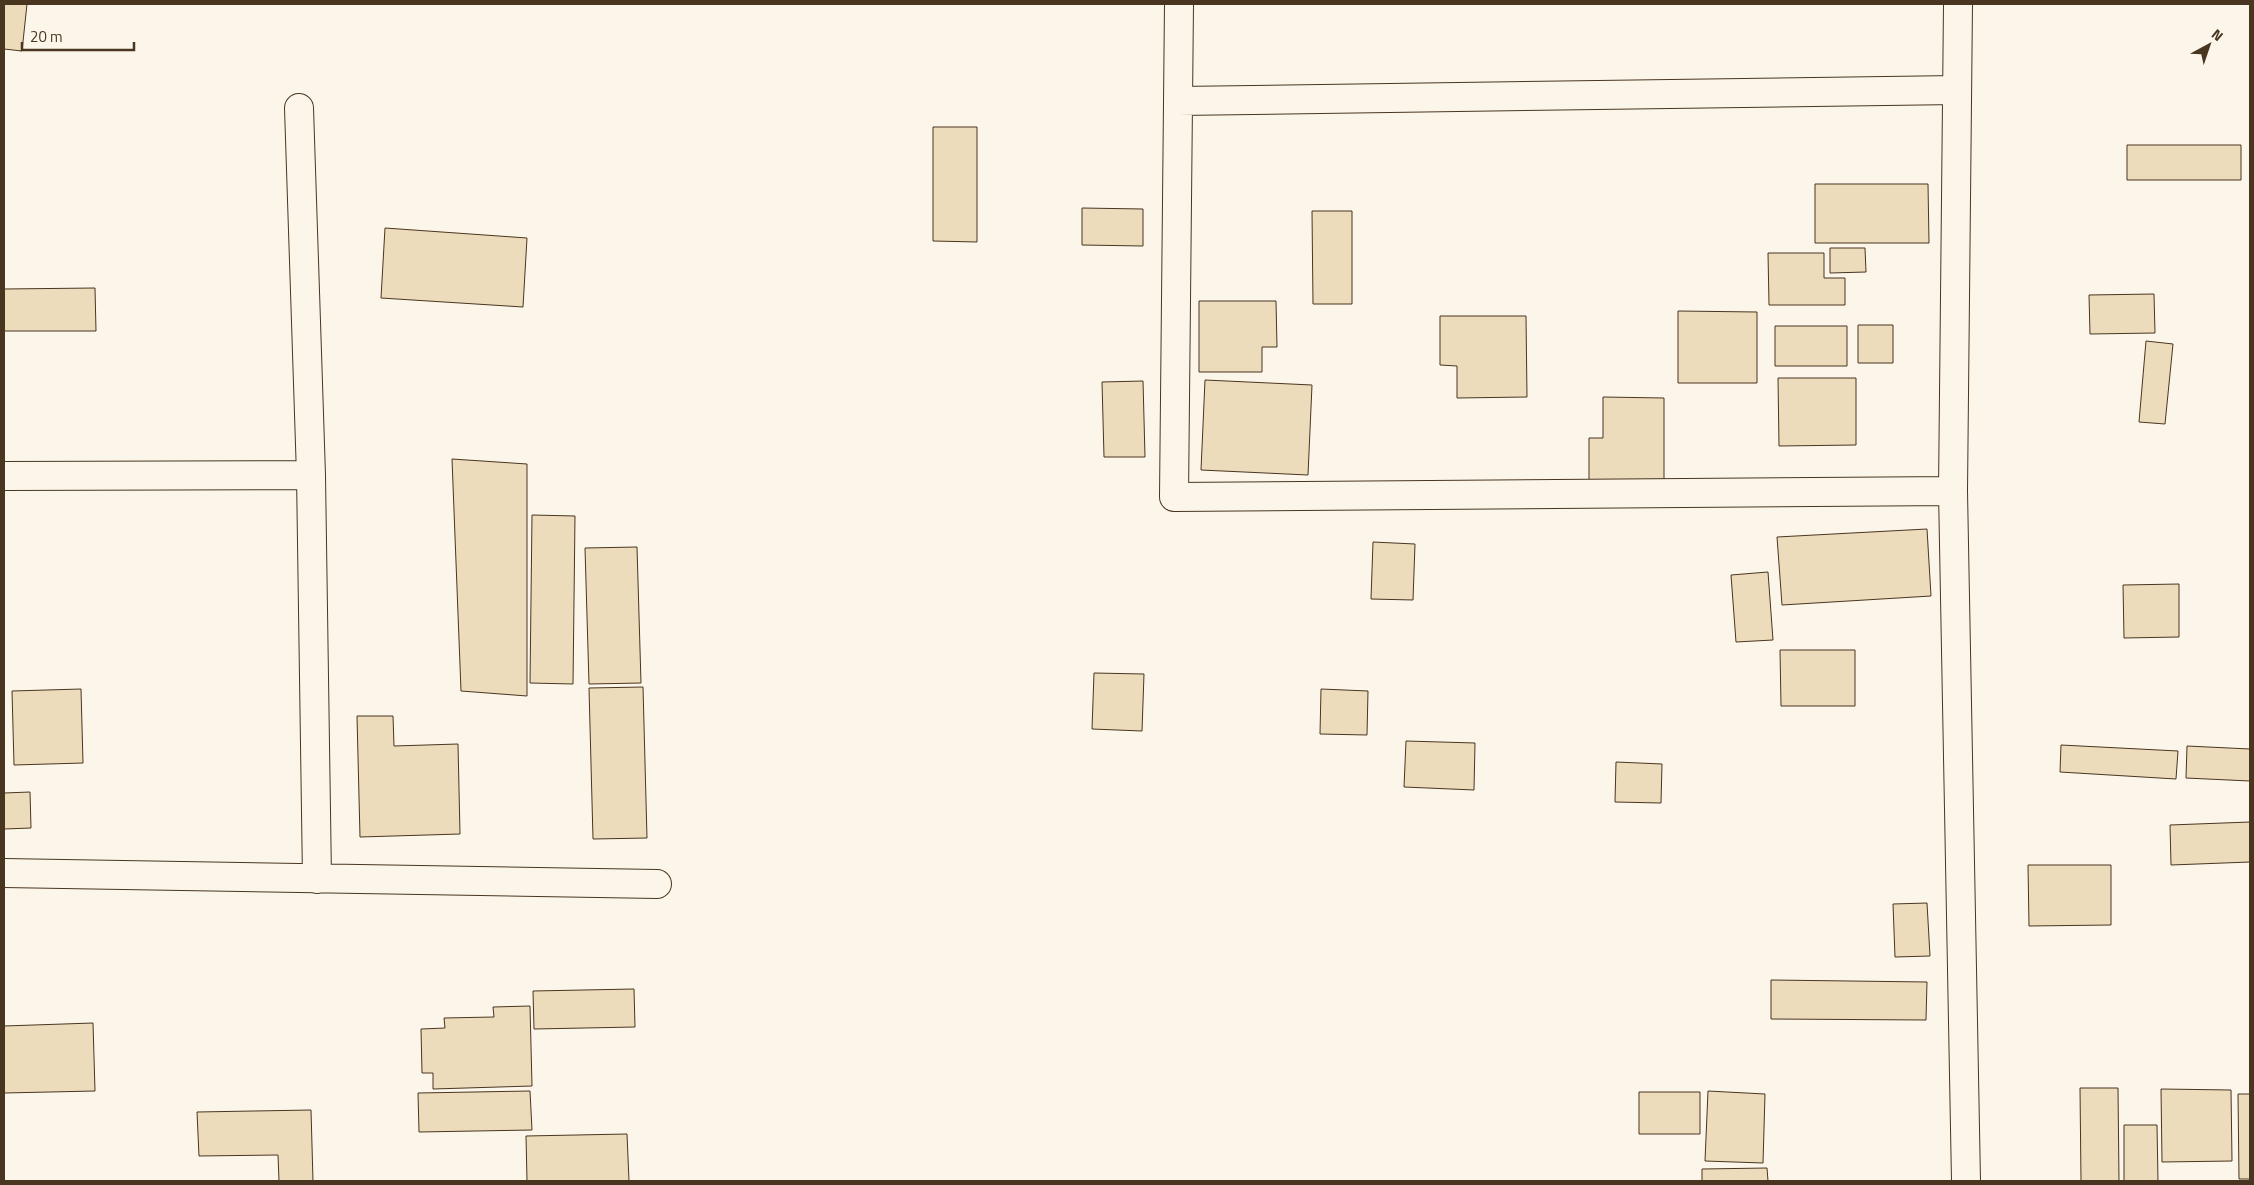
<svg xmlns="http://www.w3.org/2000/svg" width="2254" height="1185" viewBox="0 0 2254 1185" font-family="'Titillium Web',sans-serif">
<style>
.building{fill:#ecdcbc;stroke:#4a3520}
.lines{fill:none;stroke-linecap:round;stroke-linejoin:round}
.street-casing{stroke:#4a3520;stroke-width:30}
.street{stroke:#fbf6e9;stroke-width:28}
</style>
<rect width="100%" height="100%" fill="#fbf6e9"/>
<path class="building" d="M4,4H27L22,51L4,49Z
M933,127H977V242L933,241Z
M2127,145H2241V180H2127Z
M1815,184H1928L1929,243H1815Z
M1082,208L1143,209V246L1082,245Z
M1312,211H1352V304H1313Z
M385,228L527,238L523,307L381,298Z
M1830,248H1865L1866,272L1830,273Z
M1768,253H1824V278H1845V305H1769Z
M95,288L96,331H4V289Z
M2154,294L2155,333L2090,334L2089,295Z
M1199,301H1276L1277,347H1262V372H1199Z
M1678,311L1757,312V383H1678Z
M1440,316H1526L1527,397L1457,398V366L1440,365Z
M1858,325H1893V363H1858Z
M1775,326H1847V366H1775Z
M2146,341L2173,344L2165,424L2139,422Z
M1778,378H1856V445L1779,446Z
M1205,380L1312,385L1308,475L1201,470Z
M1143,381L1145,457H1104L1102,382Z
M1603,397L1664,398V483H1589V438H1603Z
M452,459L527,464V696L461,691Z
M532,515L575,516L573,684L530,683Z
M1927,529L1931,596L1782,605L1777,537Z
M1373,542L1415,544L1413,600L1371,599Z
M637,547L641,683L589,684L585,548Z
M1768,572L1773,640L1736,642L1731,575Z
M2179,584V637L2124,638L2123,585Z
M1780,650H1855V706H1781Z
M1094,673L1144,674L1142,731L1092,729Z
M643,687L647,838L593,839L589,688Z
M81,689L83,763L14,765L12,691Z
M1321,689L1368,691L1367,735L1320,734Z
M357,716H393L394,746L458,744L460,834L360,837Z
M1406,741L1475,743L1474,790L1404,787Z
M2061,745L2178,751L2176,779L2060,772Z
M2187,746L2250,749V781L2186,778Z
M1616,762L1662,764L1661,803L1615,802Z
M30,792L31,828L4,829V793Z
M2250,822V862L2171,865L2170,825Z
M2028,865H2111V925L2029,926Z
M1927,903L1930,956L1895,957L1893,904Z
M1771,980L1927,982L1926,1020L1771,1019Z
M634,989L635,1027L534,1029L533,991Z
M530,1006L532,1086L433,1089V1073H422L421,1029L445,1028L444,1018L494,1017L493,1007Z
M93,1023L95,1091L4,1093V1026Z
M2080,1088H2118L2119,1181H2081Z
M2161,1089L2231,1090L2232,1161L2162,1162Z
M530,1091L532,1130L419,1132L418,1093Z
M1708,1091L1765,1094L1763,1163L1705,1161Z
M1639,1092H1700V1134H1639Z
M2238,1094H2250V1179H2239Z
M311,1110L313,1181H279L278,1155L199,1156L197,1112Z
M2124,1125H2157L2158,1181H2124Z
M627,1134L629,1181H527L526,1136Z
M1767,1168L1768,1181H1702V1169Z"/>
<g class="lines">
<g class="street-casing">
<path id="street" d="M1179,4L1174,497L1953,491
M1958,4L1953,491L1966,1181
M1178,101L1957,90
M299,108L311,475L317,879
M4,476L311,475
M4,873L657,884"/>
</g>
<use href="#street" class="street"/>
</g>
<rect width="2254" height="1185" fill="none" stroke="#4a3520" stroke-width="10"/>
<g transform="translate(2209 45) rotate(40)" stroke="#fbf6e9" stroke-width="4" paint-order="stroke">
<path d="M0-4L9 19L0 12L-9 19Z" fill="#4a3520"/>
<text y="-8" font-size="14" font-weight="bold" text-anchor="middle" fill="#4a3520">N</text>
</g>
<path d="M22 42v8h112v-8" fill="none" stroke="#4a3520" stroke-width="2.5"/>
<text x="30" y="42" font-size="15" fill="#4a3520" stroke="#fbf6e9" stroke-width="4" paint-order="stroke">20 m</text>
</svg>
